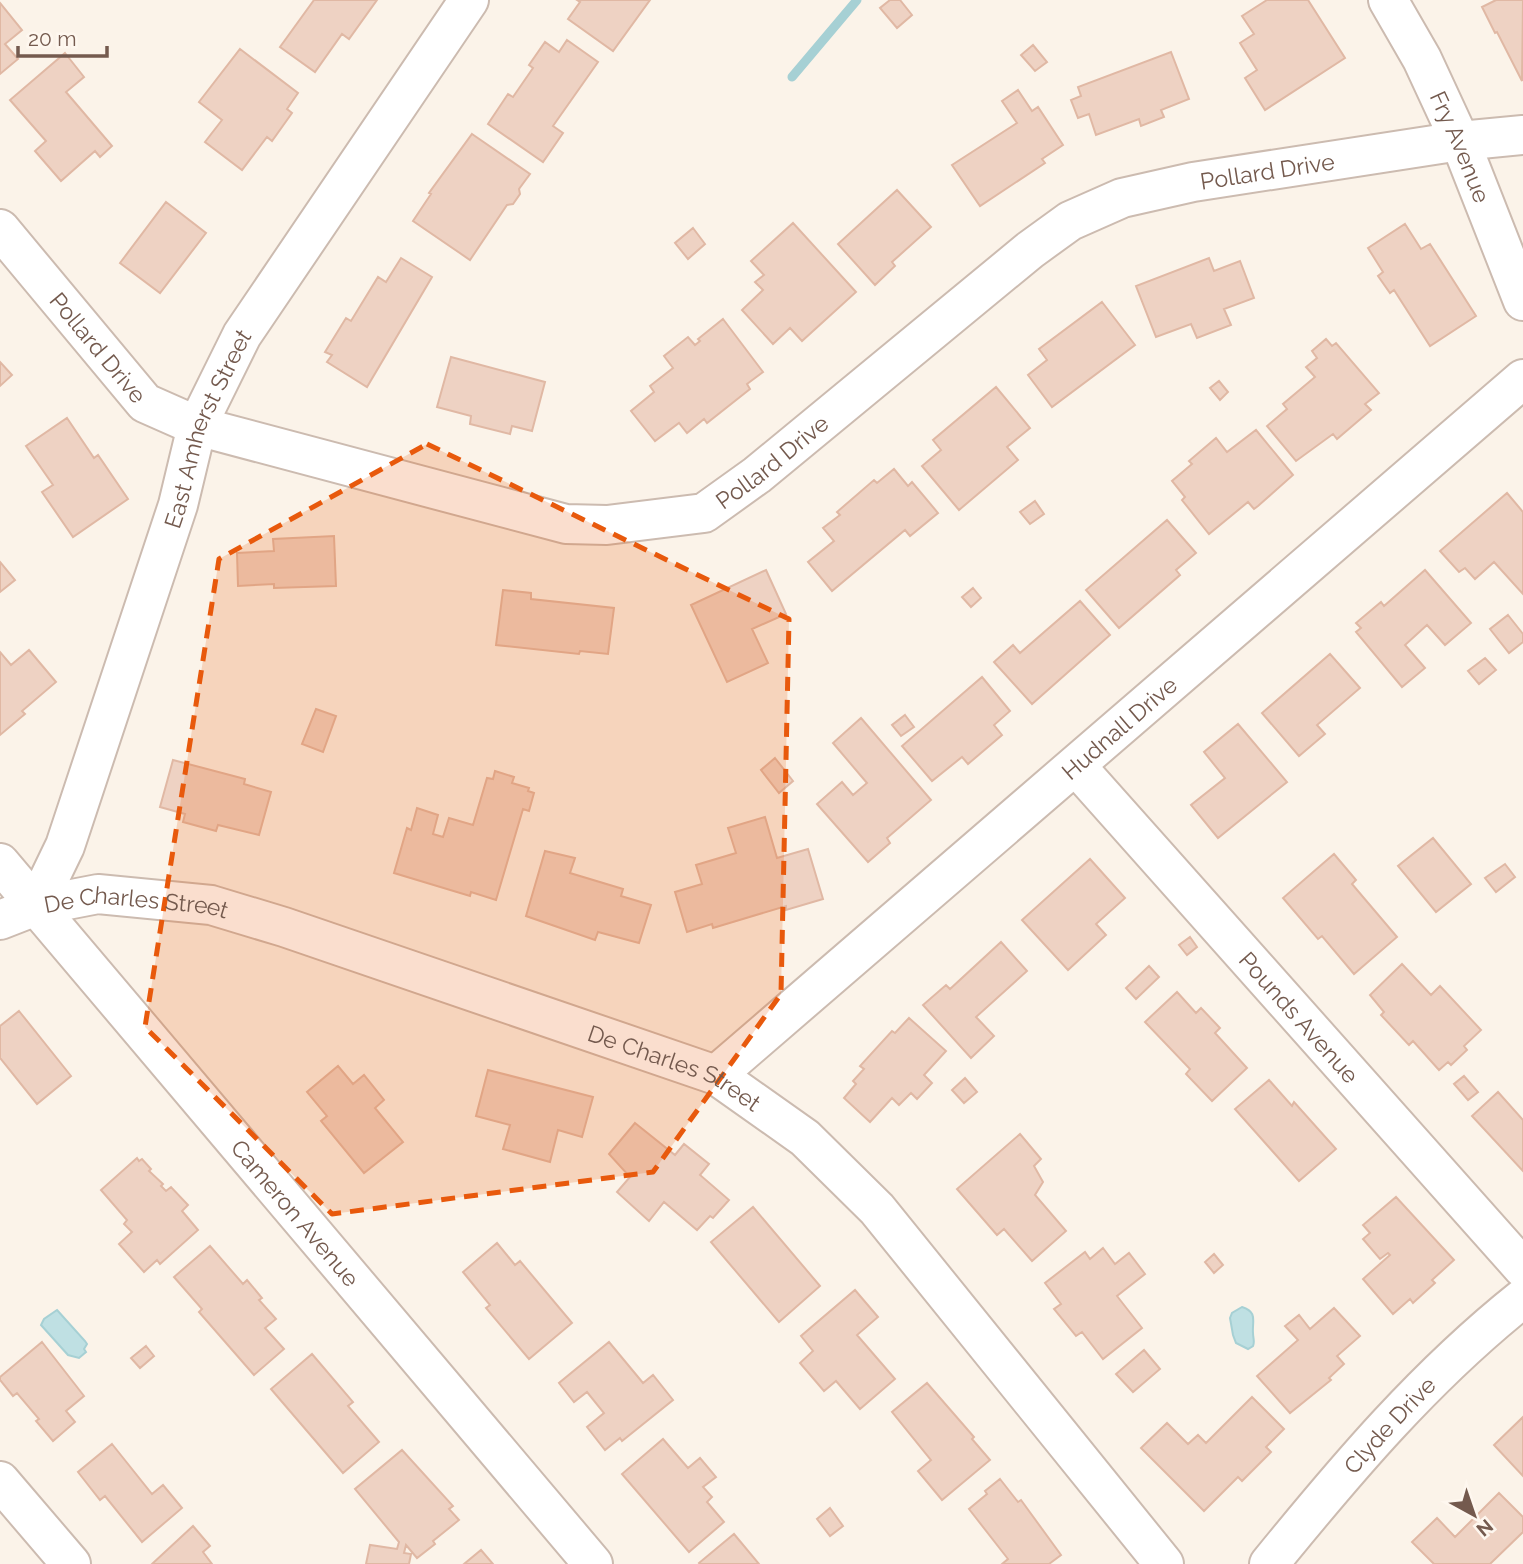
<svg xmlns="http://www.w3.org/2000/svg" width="1523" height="1564" viewBox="0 0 1523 1564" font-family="Raleway,sans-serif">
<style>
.water{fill:#bfe0e3;stroke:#a6d0d4;stroke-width:2}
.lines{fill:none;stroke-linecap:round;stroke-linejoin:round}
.stream{stroke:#a6d0d4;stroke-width:9}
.building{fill:#eed2c3;stroke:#e0b8a4;stroke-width:2}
.minor-casing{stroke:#ccbbb0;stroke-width:42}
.minor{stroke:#fff;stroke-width:38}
.marked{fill:#e8590c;fill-opacity:0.2;stroke:#e8590c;stroke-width:5;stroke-dasharray:14 9;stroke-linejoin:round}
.labels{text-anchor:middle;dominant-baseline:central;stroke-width:6;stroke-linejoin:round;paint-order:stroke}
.street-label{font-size:23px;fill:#745a4e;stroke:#fef7ef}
</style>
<rect width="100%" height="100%" fill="#fbf3e9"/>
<path class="water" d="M1242,1307C1258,1312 1252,1321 1253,1333C1253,1338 1255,1342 1253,1346L1248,1349L1236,1343L1233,1335L1230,1318L1232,1313Z
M57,1310L85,1341L87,1344L84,1349L86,1352L79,1358L68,1355L41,1325L44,1319Z"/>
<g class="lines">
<path class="stream" d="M792,77L857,0"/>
</g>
<path class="building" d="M314,0H377L349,39L342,34L315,72L280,47Z
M577,0H650L613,51L568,19L580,2Z
M890,0H900L912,15L897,28L880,8Z
M1267,0H1308L1345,58L1265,110L1245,78L1257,70L1240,43L1254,34L1242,16Z
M1496,0H1523L1522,81L1497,32L1495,33L1482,7Z
M0,3L22,30L5,44L18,59L0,74Z
M567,40L598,62L553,126L563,133L543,162L488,124L508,94L513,97L533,68L529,65L545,42L559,52Z
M1033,45L1047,62L1035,71L1021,55Z
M240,49L298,93L287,109L292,113L272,141L267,137L242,170L205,142L222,120L199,102Z
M1171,52L1189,99L1161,110L1164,117L1141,126L1139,119L1096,135L1089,114L1078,118L1071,100L1081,96L1078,87Z
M65,53L84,77L66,92L112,146L100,157L95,151L61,181L35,151L46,141L10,100Z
M1018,90L1032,111L1038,107L1063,145L1042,159L1045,163L980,206L952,165L1017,123L1002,101Z
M472,134L530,174L519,189L520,194L513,204L507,205L470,260L413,221L431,194L429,193Z
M897,190L931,227L892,262L895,266L875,285L838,244Z
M166,202L206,233L160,293L120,263Z
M793,223L856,292L802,341L790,328L773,344L742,310L763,290L755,282L764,275L751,261Z
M1405,224L1421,249L1430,244L1476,316L1430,346L1394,290L1390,293L1378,276L1383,272L1368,248Z
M693,228L705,244L688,259L675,243Z
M401,258L432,277L367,387L327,362L332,355L325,352L346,318L351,321L378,277L386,282Z
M1209,258L1214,271L1240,261L1254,298L1224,309L1231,325L1197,338L1191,324L1156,337L1136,286Z
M1102,302L1135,345L1052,407L1028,375L1047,360L1039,349Z
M723,319L763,372L747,384L750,389L707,423L704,419L687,433L679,423L655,441L631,411L654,392L650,386L673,368L664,356L688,337L695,345L700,341L698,339Z
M1326,339L1332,346L1336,343L1379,393L1365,404L1371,410L1337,439L1333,434L1296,461L1267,426L1287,409L1283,404L1315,377L1306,367L1317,358L1312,351Z
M451,357L545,382L532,431L512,426L510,434L470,424L471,416L437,407Z
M0,362L12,375L0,386Z
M1219,381L1228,392L1220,400L1210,388Z
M996,387L1030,428L1007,447L1018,460L959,510L922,466L941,450L933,440Z
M67,418L94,458L98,455L128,499L73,537L42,492L53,485L26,446Z
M1256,430L1293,475L1258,506L1254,509L1248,502L1209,534L1182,500L1185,497L1172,481L1192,464L1189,461L1216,438L1227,452Z
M894,469L908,486L912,482L938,513L910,536L905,530L832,591L808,562L834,541L823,528L840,515L837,512L874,480L877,483Z
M1507,493L1523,512V594L1494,562L1475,579L1465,568L1459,572L1440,551Z
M1035,501L1044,514L1030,524L1020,512Z
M1167,520L1196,553L1176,570L1180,575L1119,628L1086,590Z
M334,536L336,586L274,588V584L238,586L237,553L274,551L273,539Z
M0,562L15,580L0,592Z
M766,570L786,614L752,629L768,663L727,682L691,605Z
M1425,570L1471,623L1445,645L1427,625L1405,645L1425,668L1402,687L1356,632L1361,628L1356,623L1381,602L1384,606Z
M973,588L981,598L971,607L962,597Z
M503,590L531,593V599L614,608L608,654L580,651L579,654L496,645Z
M1080,601L1110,635L1032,704L994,662L1013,645L1020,653Z
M1508,615L1523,634V642L1509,653L1490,629Z
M29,650L56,682L22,711L25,714L0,735V652L11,665Z
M1330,654L1360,688L1317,725L1325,734L1299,756L1262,713Z
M1485,658L1496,670L1479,684L1468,671Z
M982,677L1010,711L994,725L1002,735L968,764L962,757L932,781L902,746Z
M316,709L336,716L323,752L302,744Z
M905,715L914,727L901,736L892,725Z
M861,718L931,800L887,838L890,843L868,862L817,804L842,782L853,795L867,783L833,743Z
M1238,724L1287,782L1218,838L1191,805L1225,778L1204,752Z
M775,758L793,781L779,793L761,770Z
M173,760L245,779L244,784L271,792L259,835L218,825L216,831L183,822L185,814L160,807Z
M495,771L514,777L512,783L529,788L528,791L534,793L529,811L523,809L496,900L471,892L470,896L394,873L407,828L411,830L417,808L438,815L433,834L443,837L449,818L473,825L487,778L493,779Z
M765,817L777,858L808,849L823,899L786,910V906L713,928L712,924L687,932L675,892L702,884L696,865L736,853L728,828Z
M1433,838L1471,884L1436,912L1398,866Z
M545,851L575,858L570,873L623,889L621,896L651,905L639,943L598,932L595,940L526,916Z
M1334,854L1356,880L1352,884L1397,937L1354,974L1322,936L1318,939L1283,898Z
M1090,859L1125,898L1096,924L1106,935L1068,970L1022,920Z
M1505,864L1515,877L1496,892L1485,878Z
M1190,937L1197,947L1187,955L1179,945Z
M1001,942L1027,971L976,1017L994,1036L971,1058L923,1005L946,985L950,989Z
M1402,964L1431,995L1440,986L1481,1030L1464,1046L1467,1050L1451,1065L1448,1062L1439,1070L1413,1041L1409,1045L1381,1015L1384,1012L1370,995Z
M1149,966L1159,977L1136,999L1126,988Z
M1177,992L1196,1013L1201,1008L1220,1028L1215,1033L1247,1068L1212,1101L1186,1074L1190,1069L1145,1022Z
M19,1011L71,1076L37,1104L0,1058V1026Z
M909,1018L946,1051L924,1075L932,1083L917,1099L911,1093L899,1105L892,1098L870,1122L844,1098L856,1084L853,1081L864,1069L860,1066L892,1031L895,1033Z
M338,1066L353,1084L364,1075L384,1100L375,1108L403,1142L364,1173L321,1121L327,1116L307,1092Z
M488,1070L593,1097L582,1137L558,1130L550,1162L503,1149L510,1125L476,1116Z
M1464,1076L1478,1092L1468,1100L1454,1084Z
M965,1078L977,1092L964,1103L952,1090Z
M1269,1080L1292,1106L1294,1102L1336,1149L1299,1181L1235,1109Z
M1498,1092L1523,1120V1171L1472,1116Z
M635,1123L675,1155L684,1144L709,1164L700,1175L729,1200L713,1218L710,1216L697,1230L664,1202L649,1221L617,1192L630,1177L609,1154Z
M1020,1134L1041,1159L1034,1166L1043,1182L1035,1195L1066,1231L1032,1261L1004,1229L997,1235L957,1189Z
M137,1158L139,1161L142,1159L151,1169L149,1171L163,1184L161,1186L166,1191L171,1187L188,1205L182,1211L198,1230L160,1264L157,1260L144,1272L119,1244L132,1232L124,1224L127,1220L101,1190Z
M1396,1197L1454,1260L1432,1280L1435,1283L1414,1302L1413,1303L1410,1299L1393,1314L1363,1279L1390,1255L1388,1253L1380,1259L1363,1239L1370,1233L1363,1225Z
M753,1207L820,1286L779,1322L711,1242Z
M497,1243L515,1265L520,1261L572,1323L529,1359L486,1308L490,1305L463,1272Z
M210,1246L243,1284L247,1280L262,1298L259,1300L276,1319L265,1328L284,1349L254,1375L199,1312L202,1309L174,1277Z
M1103,1248L1115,1264L1129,1253L1145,1274L1117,1296L1142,1328L1103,1359L1082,1332L1076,1336L1054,1309L1061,1304L1045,1283L1085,1252L1090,1259Z
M1214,1254L1223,1265L1214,1273L1205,1262Z
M855,1290L878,1317L857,1335L895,1379L860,1409L836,1381L824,1391L800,1363L813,1351L801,1336Z
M1334,1308L1360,1336L1337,1356L1344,1364L1329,1378L1331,1380L1290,1413L1257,1376L1298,1340L1285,1326L1299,1315L1310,1329Z
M42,1342L84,1396L66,1411L75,1422L53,1441L36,1421L39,1419L17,1393L13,1396L0,1380V1377Z
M609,1342L643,1383L653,1375L673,1400L622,1441L620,1438L605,1450L587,1427L604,1413L587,1392L574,1402L559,1383Z
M146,1346L154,1356L140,1368L131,1358Z
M1144,1350L1160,1369L1133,1392L1116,1374Z
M312,1354L353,1402L348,1406L379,1442L343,1473L271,1389Z
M927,1383L974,1437L972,1439L990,1460L942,1500L918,1471L931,1460L892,1412Z
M1252,1397L1284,1429L1266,1447L1271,1452L1242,1481L1238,1477L1204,1511L1141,1448L1167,1423L1188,1444L1198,1435L1206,1443Z
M1523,1417V1476L1494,1445Z
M663,1439L688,1468L700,1458L716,1477L703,1487L712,1497L707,1502L724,1522L689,1552L622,1474Z
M112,1444L152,1494L163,1485L182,1508L142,1542L105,1496L100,1500L78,1472Z
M402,1450L453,1506L449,1509L459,1520L433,1541L435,1544L417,1558L406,1545L404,1553L411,1554L409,1564H366L370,1545L397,1549L399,1542L355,1489Z
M1000,1479L1018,1502L1021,1500L1061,1555L1049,1564H1002L1008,1559L969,1509L987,1494L985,1491Z
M1499,1493L1523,1517V1532L1490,1564H1434L1412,1542L1437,1518L1455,1537Z
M830,1508L843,1526L830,1536L817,1519Z
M193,1526L210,1546L203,1552L212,1564H152Z
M734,1534L759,1564H700L699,1563Z
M481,1550L493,1564H464Z"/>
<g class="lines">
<g class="minor-casing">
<g id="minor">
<path id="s1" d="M1388,0L1422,59L1460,141L1523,301"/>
<path id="s2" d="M0,229L145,403L197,426L566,524L607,525L704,513L757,475L1030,250L1070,221L1122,198L1193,182L1460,141L1523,135"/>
<path id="s3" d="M1076,766L1523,1268"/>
<path id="s4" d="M0,863L593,1564"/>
<path id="s5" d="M36,906L65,846L178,505L197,426L242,335L469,0"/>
<path id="s6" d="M0,920L36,906L98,894L211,905L284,927L716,1075L805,1138L877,1209L1164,1564"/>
<path id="s7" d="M716,1075L1523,379"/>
<path d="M0,1481L71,1564"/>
<path id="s8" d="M1269,1564C1348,1467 1425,1376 1523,1298"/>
</g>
</g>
<use href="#minor" class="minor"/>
</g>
<path class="marked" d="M427,444L789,619L781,994L653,1172L332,1214L145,1027L219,559Z"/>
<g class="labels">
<g class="street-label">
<text stroke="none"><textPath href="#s1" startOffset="164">Fry Avenue</textPath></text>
<text stroke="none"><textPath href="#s2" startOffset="1477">Pollard Drive</textPath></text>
<text stroke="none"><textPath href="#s2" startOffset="154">Pollard Drive</textPath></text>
<text stroke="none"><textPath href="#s5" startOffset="508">East Amherst Street</textPath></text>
<text stroke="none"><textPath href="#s2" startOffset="889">Pollard Drive</textPath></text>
<text stroke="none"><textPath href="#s7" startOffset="532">Hudnall Drive</textPath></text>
<text stroke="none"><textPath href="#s6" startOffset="140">De Charles Street</textPath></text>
<text stroke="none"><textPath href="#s3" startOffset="336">Pounds Avenue</textPath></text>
<text stroke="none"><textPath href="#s6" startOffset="707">De Charles Street</textPath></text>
<text stroke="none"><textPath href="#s4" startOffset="458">Cameron Avenue</textPath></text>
<text stroke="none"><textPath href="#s8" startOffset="184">Clyde Drive</textPath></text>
</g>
</g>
<g transform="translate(1474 1515) rotate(140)" stroke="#fef7ef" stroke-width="5" paint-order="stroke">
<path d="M0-5L12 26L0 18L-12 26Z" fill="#745a4e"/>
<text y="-10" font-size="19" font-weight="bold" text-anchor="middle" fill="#745a4e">N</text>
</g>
<path d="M18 46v10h89v-10" fill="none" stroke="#745a4e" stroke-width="3.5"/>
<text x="28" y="46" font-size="21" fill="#745a4e" stroke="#fef7ef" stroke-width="5" paint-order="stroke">20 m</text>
</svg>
